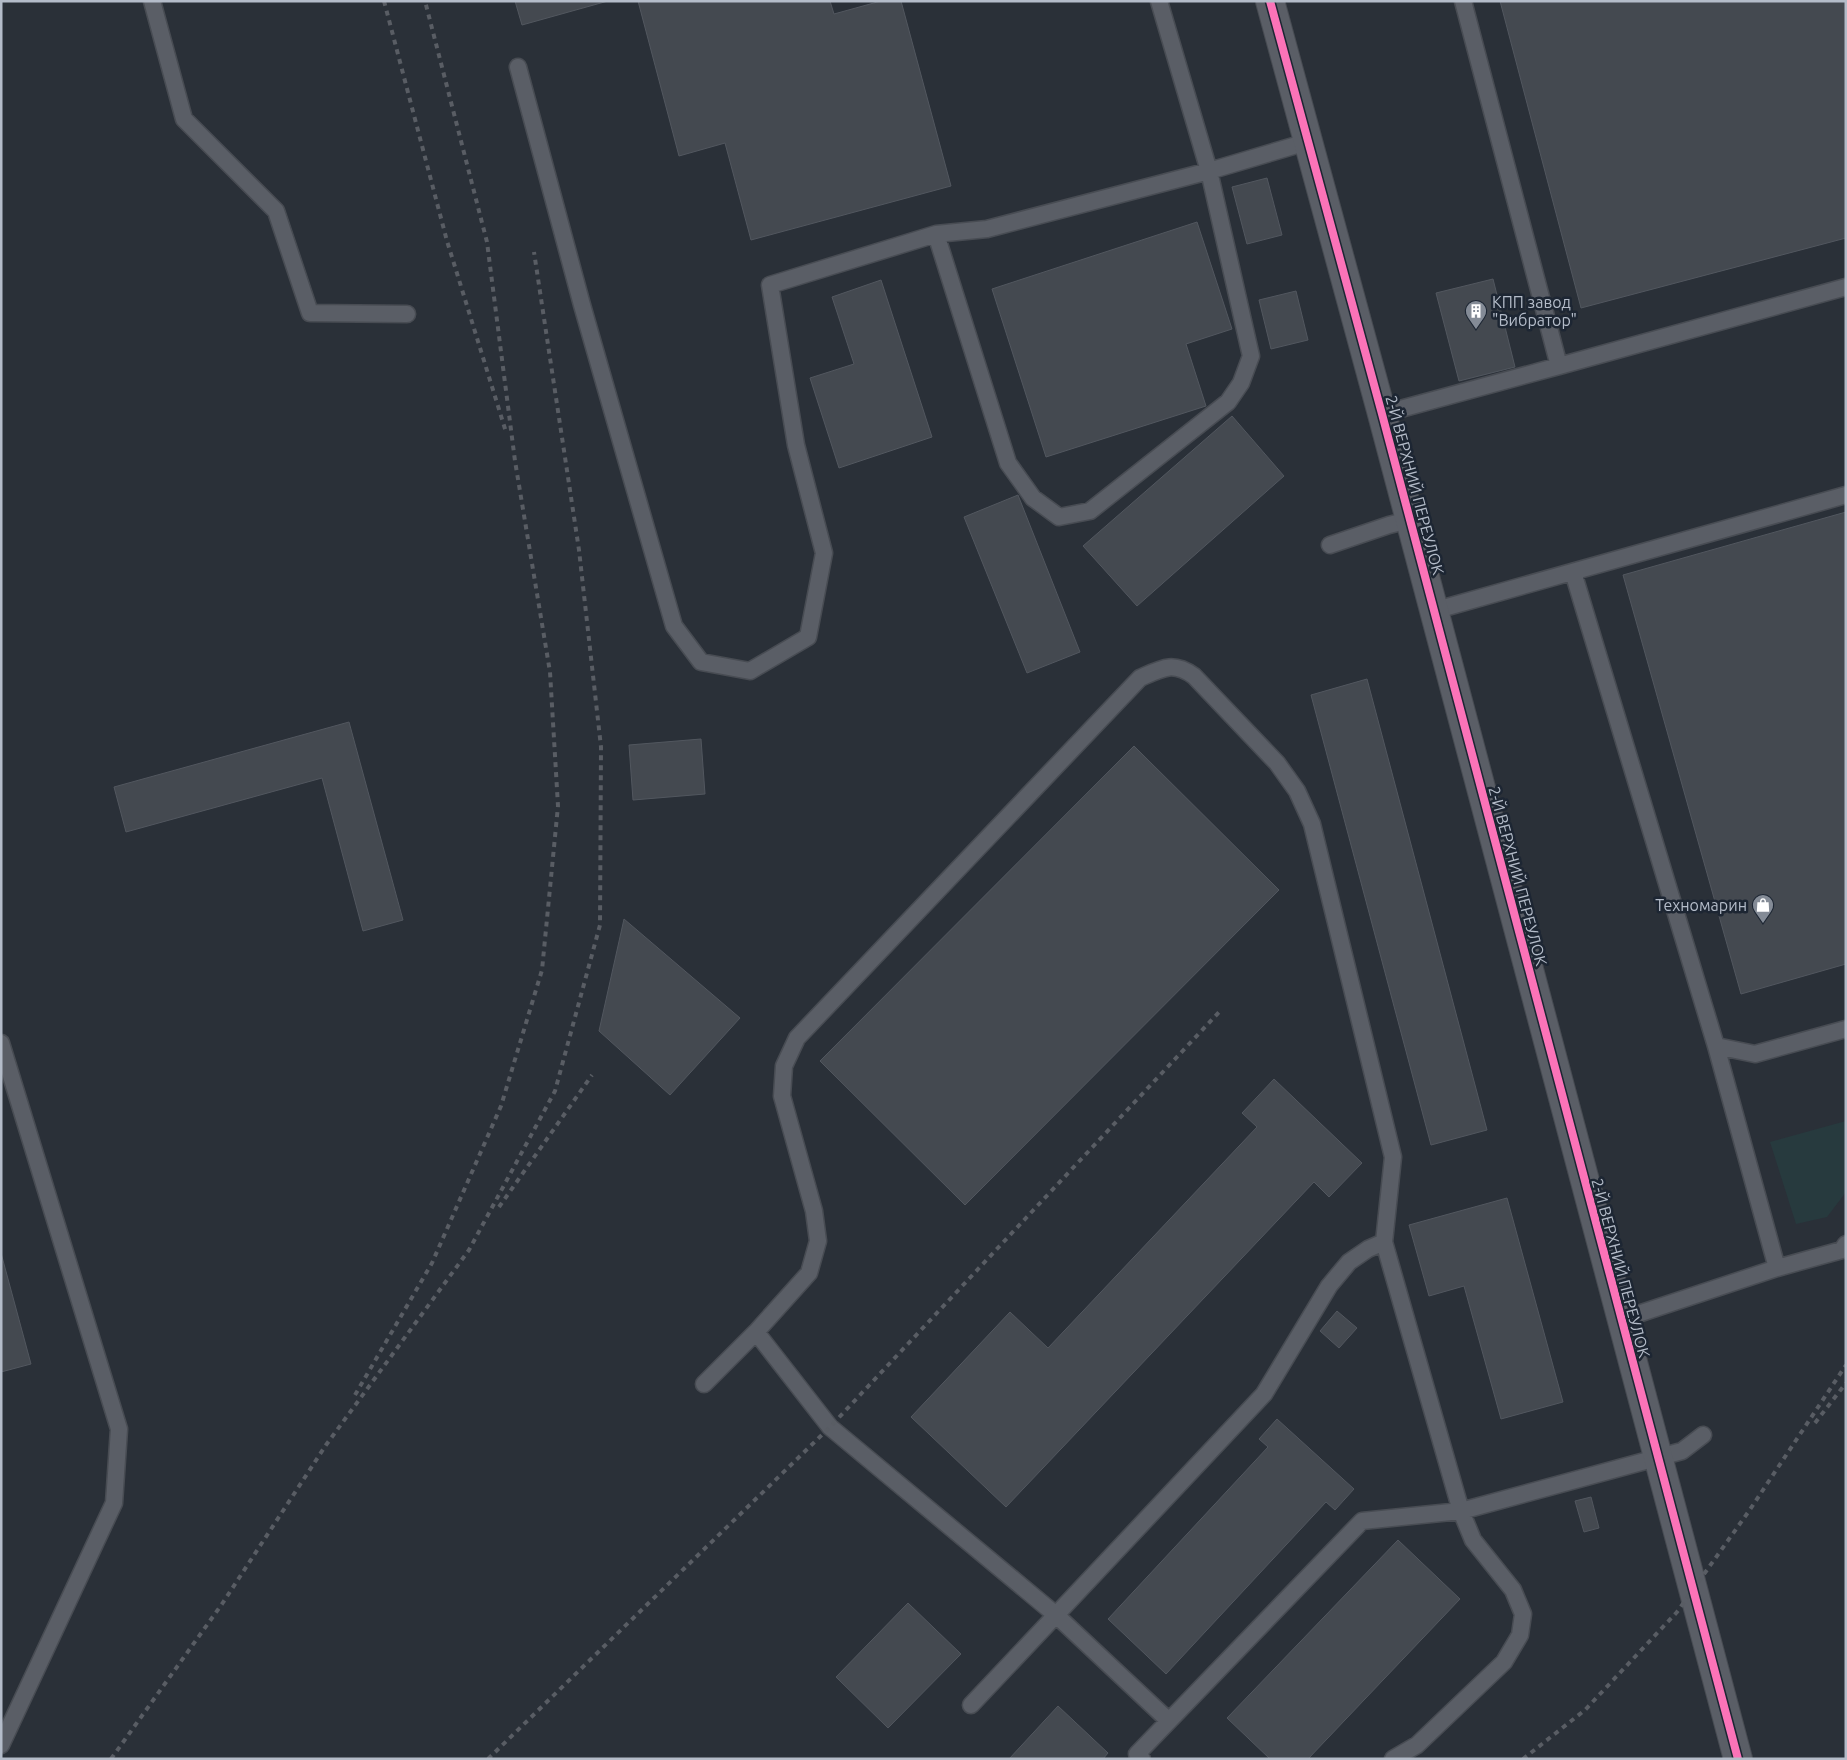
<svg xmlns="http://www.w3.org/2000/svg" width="1847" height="1760" viewBox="0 0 1847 1760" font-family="Ubuntu,sans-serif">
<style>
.green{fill:#273a3e}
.building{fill:#444950;stroke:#52575f}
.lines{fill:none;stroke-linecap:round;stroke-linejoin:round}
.service-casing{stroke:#484c53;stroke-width:19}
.minor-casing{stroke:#484c53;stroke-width:30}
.service{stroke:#5a5e66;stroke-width:16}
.minor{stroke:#5a5e66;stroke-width:28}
.rail{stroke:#595d64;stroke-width:4;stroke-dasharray:5 5;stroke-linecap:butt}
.cycleway-casing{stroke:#1d2633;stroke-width:11}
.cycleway{stroke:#fb73b8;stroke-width:8}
.labels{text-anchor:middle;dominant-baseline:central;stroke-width:5;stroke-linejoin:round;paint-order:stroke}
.poi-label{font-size:16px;fill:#b4bcc9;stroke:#1d2633;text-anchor:start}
.street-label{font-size:16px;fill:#b4bcc9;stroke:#1d2633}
</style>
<rect width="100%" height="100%" fill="#2a3038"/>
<path class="green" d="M1846,1121V1192L1827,1217L1796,1224L1770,1142Z"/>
<path class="building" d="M515,1H608L522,25Z
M638,1H830L834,14L881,1H901L951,186L751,240L725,143L679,156Z
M1500,1H1846V238L1581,308Z
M1267,178L1282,235L1247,244L1232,187Z
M1197,222L1232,329L1186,344L1206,406L1046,457L992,289Z
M1493,279L1515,367L1459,381L1436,293Z
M881,280L932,437L839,468L810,378L854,364L832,297Z
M1296,291L1308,340L1271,349L1259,300Z
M1232,416L1284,476L1137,606L1083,546Z
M1018,495L1080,652L1027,673L964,517Z
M1846,512V964L1741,994L1623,575Z
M1367,679L1487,1130L1431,1145L1311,695Z
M349,722L403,920L363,931L322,778L126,832L114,787Z
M701,739L705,794L633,800L629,745Z
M1134,746L1279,890L965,1205L820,1061Z
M624,919L740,1018L670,1095L599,1031Z
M1274,1079L1362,1163L1329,1197L1314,1182L1006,1507L911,1417L1010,1312L1048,1348L1257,1127L1242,1113Z
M1507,1198L1563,1402L1501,1419L1464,1286L1429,1296L1409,1225Z
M1,1253L31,1364L1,1372Z
M1337,1311L1357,1328L1339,1348L1320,1331Z
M1277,1419L1354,1489L1335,1510L1326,1502L1166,1674L1108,1619L1268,1447L1259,1439Z
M1591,1497L1599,1528L1584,1532L1575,1501Z
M1398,1540L1460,1599L1308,1759H1270L1227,1718Z
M908,1603L961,1654L888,1728L836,1677Z
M1058,1706L1108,1753L1103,1759H1009Z"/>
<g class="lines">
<g class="service-casing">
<path id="service" d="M152,1L184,119L276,211L310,313L407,314
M1463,1L1559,366L1846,287
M518,67L582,305L674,626L701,662L750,671L808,637L824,553L796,445L770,285L936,234L987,229L1209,171L1307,142
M936,234L1008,463L1033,498L1059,517L1090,511L1228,402L1241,383L1251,356L1209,171L1159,1
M1382,414L1559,366
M1330,545L1389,525L1409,520
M1573,572L1716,1046L1755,1054L1846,1029
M1433,611L1846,495
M1,1043L119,1429L114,1503L1,1745
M1777,1268L1842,1250L1846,1244
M1620,1320L1777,1268L1716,1046
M756,1332L830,1427L1056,1615L1264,1394L1329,1286L1349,1262L1368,1249L1384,1242L1461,1511L1473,1540L1513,1590L1523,1614L1520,1635L1504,1662L1417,1745L1393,1759
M704,1384L756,1332L809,1273L818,1241L814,1211L782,1096L784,1066L797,1038L1140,678C1162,668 1173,661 1194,676L1277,763L1297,791L1312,824L1393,1157L1384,1242
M971,1705L1056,1615L1169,1721
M1142,1759L1137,1754L1362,1521L1461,1511L1682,1451L1703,1435"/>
</g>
<g class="minor-casing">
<path id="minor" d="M1270,1L1382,414L1738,1759"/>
</g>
<use href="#service" class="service"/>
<use href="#minor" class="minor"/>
<path class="rail" d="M384,1L447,241L506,432
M499,1207L592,1075
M355,1395L432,1263L501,1106L542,970L558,806L550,672L515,461L487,242L425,1
M1815,1423L1846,1383
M111,1759L222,1604L326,1445L469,1250L555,1091L600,925L601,747L579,550L534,252
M488,1759L830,1427L1221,1010
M1523,1759L1585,1710L1677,1612L1749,1511L1846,1365"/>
<g class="cycleway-casing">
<path id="cycleway" d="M1270,1L1382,414L1738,1759"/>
</g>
<use href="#cycleway" class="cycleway"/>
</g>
<defs>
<g id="building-pin" transform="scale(1.125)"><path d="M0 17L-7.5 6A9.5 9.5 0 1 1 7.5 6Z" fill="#848b96" stroke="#1d2633"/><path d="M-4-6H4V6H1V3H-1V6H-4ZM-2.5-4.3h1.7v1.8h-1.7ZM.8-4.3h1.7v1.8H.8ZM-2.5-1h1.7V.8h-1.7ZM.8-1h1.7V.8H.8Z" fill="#fff"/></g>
<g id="shop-pin" transform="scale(1.125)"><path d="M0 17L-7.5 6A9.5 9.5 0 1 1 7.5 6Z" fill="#848b96" stroke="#1d2633"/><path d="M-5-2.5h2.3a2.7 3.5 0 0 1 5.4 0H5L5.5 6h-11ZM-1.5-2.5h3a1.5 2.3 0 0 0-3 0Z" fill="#fff"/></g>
</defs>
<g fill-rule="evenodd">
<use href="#building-pin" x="1476" y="311"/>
<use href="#shop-pin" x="1763" y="905"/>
</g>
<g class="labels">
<g class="poi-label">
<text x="1492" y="302">КПП завод<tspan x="1492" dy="18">"Вибратор"</tspan></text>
<text x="1747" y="905" text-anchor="end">Техномарин</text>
</g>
<g class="street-label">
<text transform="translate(1415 485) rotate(75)">2-Й ВЕРХНИЙ ПЕРЕУЛОК</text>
<text transform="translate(1518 876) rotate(75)">2-Й ВЕРХНИЙ ПЕРЕУЛОК</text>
<text transform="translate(1621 1268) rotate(75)">2-Й ВЕРХНИЙ ПЕРЕУЛОК</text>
</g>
</g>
<rect width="1847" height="1760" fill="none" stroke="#b4bcc9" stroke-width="5"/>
</svg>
